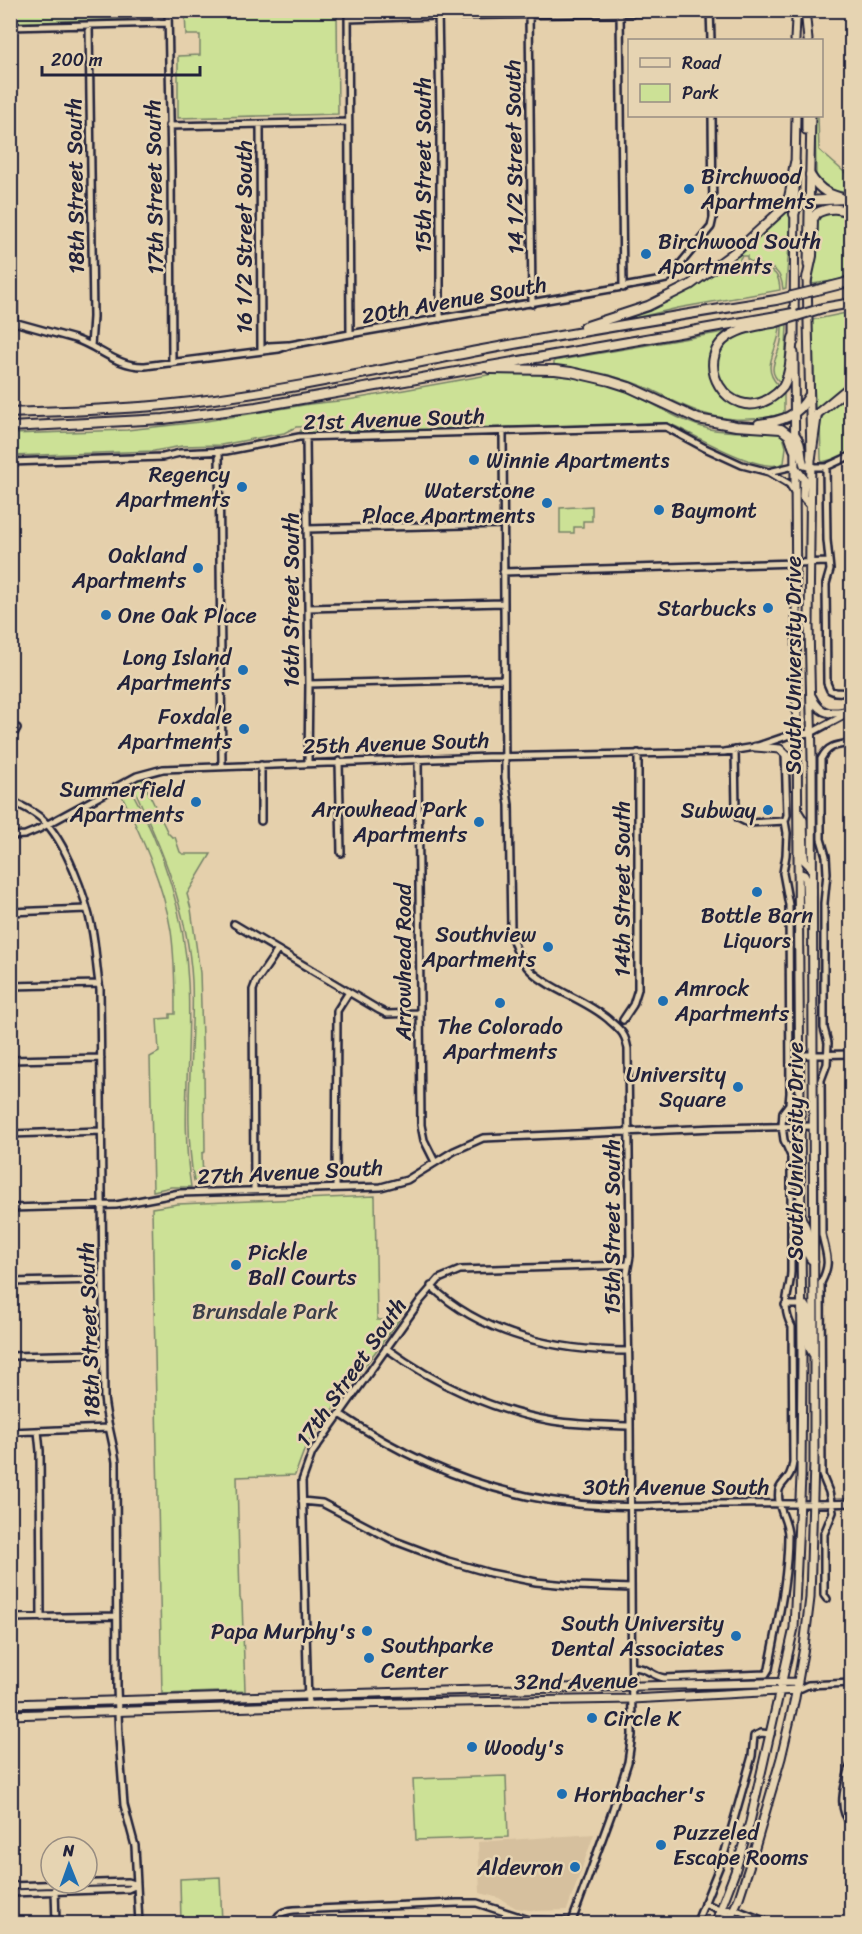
<svg xmlns="http://www.w3.org/2000/svg" width="862" height="1934" viewBox="0 0 862 1934" font-family="Sriracha,sans-serif">
<style>
.built{fill:#d6c09e}
.green{fill:#cce196;stroke:#778268;stroke-width:1.5}
.lines{fill:none;stroke-linecap:round;stroke-linejoin:round}
.minor-casing{stroke:#22223b;stroke-width:10}
.major-casing{stroke:#22223b;stroke-width:11}
.highway-casing{stroke:#22223b;stroke-width:12}
.minor{stroke:#e6d4b2;stroke-width:5}
.major{stroke:#e6d4b2;stroke-width:7}
.highway{stroke:#e6d4b2;stroke-width:8}
.highway-bridge-casing{stroke:#22223b;stroke-width:12;stroke-linecap:butt}
.highway-bridge{stroke:#e6d4b2;stroke-width:8}
.poi-dot{fill:#1f6fb2;stroke:#e6d4b2;stroke-width:2}
.labels{text-anchor:middle;dominant-baseline:central;stroke-width:5;stroke-linejoin:round;paint-order:stroke}
.street-label{font-size:22px;fill:#22223b;stroke:#e6d4b2}
.poi-label{font-size:22px;fill:#22223b;stroke:#e6d4b2;text-anchor:end}
.park-label{font-size:22px;fill:#3c3f49;stroke:#e6d4b2}
</style>
<rect width="100%" height="100%" fill="#e5d0ac"/>
<filter id="ink" filterUnits="userSpaceOnUse"><feTurbulence type="fractalNoise" baseFrequency=".0167" numOctaves="2"/><feDisplacementMap in="SourceGraphic" scale="12" xChannelSelector="R" yChannelSelector="G"/><feConvolveMatrix kernelMatrix="1 2 1 2 8 2 1 2 1" color-interpolation-filters="sRGB"/></filter>
<g filter="url(#ink)">
<path class="built" d="M594,1834L567,1910L536,1911L516,1908L499,1898L480,1893L478,1842Z"/>
<path class="green" d="M10,11H128V19L11,23Z
M185,11H337L338,114L178,118V56L200,55V35H186Z
M815,116H818L819,150L851,178V193L827,190L819,185L816,175Z
M792,202L786,288L783,289C780,260 763,271 747,259V256H742L740,258V261C745,262 749,265 754,266C771,271 779,269 780,290L678,308L635,318L634,315L686,291L716,272L782,215Z
M834,212L851,219V273L839,280L812,284L817,222C820,213 826,213 834,212Z
M851,312V382L815,411L812,320Z
M787,324L785,370L781,383C766,371 776,360 780,346C782,339 782,332 782,325Z
M780,325C780,350 759,365 778,385C739,427 696,369 727,342C740,331 764,328 780,325Z
M730,331C684,359 720,425 767,404C774,401 780,396 784,389V413C754,423 718,421 689,408C676,403 664,396 652,390C620,376 588,369 554,365V361Z
M499,373C543,372 589,375 630,393C656,404 680,422 709,429C731,433 755,432 778,431L782,433L786,447L784,463C761,476 693,433 668,423H656L299,434L301,430L328,428V426L296,427L284,433L221,445L182,446L154,451L11,456V434L127,430L200,422L310,404L348,400Z
M851,390V449L841,457L822,462L821,459L820,423L824,412Z
M592,506V521H583V527H574V533H560V508Z
M141,777L168,833L172,837H175L180,852L183,854H211L187,894L191,909L200,973L203,1071H204L205,1152L202,1153L203,1183H196L194,1181C182,1115 195,1047 192,981C188,909 161,846 131,782Z
M128,784C161,844 185,913 188,982C192,1050 180,1119 191,1187H171L153,1191L150,1057L159,1052L157,1019L170,1018V1014H175C175,986 175,958 171,931C163,881 140,834 119,789Z
M375,1196L377,1320H399L306,1445L295,1475L237,1477L240,1598L242,1602L245,1691L162,1694L152,1208L178,1204Z
M506,1776L508,1837L416,1840L413,1779Z
M220,1877L222,1923H181L180,1879Z"/>
<g class="lines">
<g class="minor-casing">
<path id="minor" d="M168,10L171,169L172,363
M348,10L350,334
M438,10L440,117V319
M529,10L532,304
M710,10L711,40
M620,12L623,288
M348,19L438,16L835,10
M89,25L93,317L91,346
M10,27L168,23
M10,74L14,322
M260,124L261,350
M169,126L348,122
M10,321C32,327 54,333 75,339C101,348 117,367 145,366L279,349L290,345L350,334L657,281L666,279L672,274L711,227L713,218L712,116
M263,350L269,346L288,345
M503,433L505,778L509,805L511,930C519,987 571,988 608,1019C613,1024 621,1029 624,1036C626,1039 627,1045 628,1049L630,1256L627,1273L630,1421L632,1735L628,1762L611,1815L571,1924
M306,437L309,684L308,763
M219,452L222,766
M10,462L163,457L180,453L226,451L299,437L666,427L705,448L742,465L769,472L789,484L794,492
M811,467H826L852,455
M826,467L827,540L830,570L826,584L827,683L830,690L835,692L852,693
M769,472L794,466
M307,529L504,524
M503,572L829,562
M308,608L503,603
M309,684L504,679
M10,741L17,728
M735,750L736,810L738,818L748,823L785,821
M418,759L421,1125L424,1140L435,1162
M339,761L341,853
M261,765V821
M10,800C21,806 34,811 42,819C66,841 86,898 92,929C96,948 96,969 100,989L104,1397C106,1420 113,1440 116,1462L117,1687L119,1738L124,1805L135,1846L139,1924
M10,836L25,835L37,830L137,776L163,769L488,757L724,752L755,747L790,735L811,733L850,712
M10,912L87,909
M234,924L379,1010L387,1014L419,1013
M10,986L99,984
M623,1020L633,1005L638,989V753
M800,1055L852,1054
M10,1060L101,1058
M10,1134L102,1131
M336,1188L337,1011L349,992
M254,1191L253,990L256,982L278,950
M10,1208L116,1205L180,1193L381,1187L407,1180L454,1151L483,1138L715,1128L813,1126
M10,1282L103,1280
M431,1286C483,1336 559,1351 628,1351
M785,1305H802
M386,1348C435,1384 493,1411 553,1421C578,1425 604,1425 630,1426
M10,1356L104,1354
M340,1414C421,1469 508,1502 606,1506C643,1508 679,1504 715,1504C761,1503 806,1505 852,1503
M38,1431L40,1451L41,1618
M10,1432L108,1428
M302,1501L322,1503L395,1541L448,1561L490,1573L536,1582L578,1586L631,1588
M827,1599L824,1595V1534L833,1512L829,1492L822,1475L821,1283C832,1261 826,1256 822,1234L821,1080L827,1064L828,1043L824,1028V903L827,873L826,856L821,839V759C828,745 837,745 852,743
M10,1618L116,1616
M632,1667C648,1667 651,1676 664,1678L766,1674L769,1669C777,1625 788,1580 788,1535C788,1521 776,1507 779,1490C782,1480 791,1481 793,1462L792,1327C780,1305 790,1294 791,1272V1156L784,1140L782,1126L783,1112L789,1104L790,1093L789,905L783,873L786,855L787,833L785,821L787,815L785,753
M797,1690L808,1685L852,1683
M308,1705L302,1481L312,1453L420,1301L439,1279L460,1270L628,1265
M852,1760C847,1779 834,1808 852,1824
M10,1886L128,1882L137,1885
M55,1889L56,1924
M10,1893L128,1889L137,1885
M704,1903C719,1909 732,1917 746,1924
M720,1910L734,1909L772,1924
M275,1924C277,1913 284,1911 294,1910L457,1903H477L529,1920L561,1921L571,1923
M696,1924L724,1855L752,1756L754,1736L761,1733L771,1734"/>
</g>
<g class="major-casing">
<path id="major" d="M802,10L806,19L808,40
M795,40L796,19L802,12
M806,116V130
M795,168L796,116
M808,265L811,116
M794,342L795,179
M795,434C804,447 799,452 804,465L811,467
M794,466L804,479L803,497L810,505
M812,697C820,716 834,715 852,710
M755,747L780,749L797,765
M798,812L803,820L804,856L805,861L811,867
M798,873L804,875L806,879L807,911
M802,1219C803,1222 805,1225 806,1228C809,1240 802,1253 814,1262
M802,1305L806,1306L808,1310L809,1347L813,1354
M10,1704L441,1691L798,1682
M10,1715L350,1704L632,1699L797,1690
M715,1924L735,1872L750,1822L794,1628L801,1477L802,1356L794,353
M727,1924L739,1898L753,1855L781,1758L795,1698L804,1647L810,1598L814,1462V1356L812,758L809,625L811,457L807,276"/>
</g>
<g class="highway-casing">
<path id="highway" d="M810,175C821,193 831,195 852,201
M794,214L797,207L804,201L846,199
M807,279L812,256L813,219L817,213C828,207 842,207 852,215
M817,290L845,283L852,279
M823,308L852,303
M777,322C762,325 743,327 729,336C691,361 728,423 769,399C774,396 779,392 783,387C791,373 791,353 793,338
M584,327L648,306L690,285L739,249L785,207C793,193 791,178 795,163
M490,369L555,370L571,372L610,381L629,387L698,419L736,426L781,429L789,435L794,449
M10,413C65,411 119,410 173,404C275,393 376,371 477,351C576,332 676,316 776,300
M759,424C782,421 797,417 809,396
M10,427L164,419L256,407L777,316
M811,457L817,414L852,385"/>
</g>
<use href="#minor" class="minor"/>
<use href="#major" class="major"/>
<use href="#highway" class="highway"/>
<g class="highway-bridge-casing">
<path id="highway-bridge" d="M776,300L817,290
M777,316L793,313
M777,322L823,308"/>
</g>
<use href="#highway-bridge" class="highway-bridge"/>
</g>
</g>
<g class="poi-dot">
<circle cx="689" cy="189" r="6"/>
<circle cx="646" cy="254" r="6"/>
<circle cx="474" cy="460" r="6"/>
<circle cx="242" cy="487" r="6"/>
<circle cx="547" cy="503" r="6"/>
<circle cx="659" cy="510" r="6"/>
<circle cx="198" cy="568" r="6"/>
<circle cx="768" cy="608" r="6"/>
<circle cx="106" cy="615" r="6"/>
<circle cx="243" cy="670" r="6"/>
<circle cx="244" cy="729" r="6"/>
<circle cx="196" cy="802" r="6"/>
<circle cx="768" cy="810" r="6"/>
<circle cx="479" cy="822" r="6"/>
<circle cx="757" cy="892" r="6"/>
<circle cx="548" cy="947" r="6"/>
<circle cx="663" cy="1001" r="6"/>
<circle cx="500" cy="1003" r="6"/>
<circle cx="738" cy="1087" r="6"/>
<circle cx="236" cy="1265" r="6"/>
<circle cx="367" cy="1631" r="6"/>
<circle cx="736" cy="1636" r="6"/>
<circle cx="369" cy="1658" r="6"/>
<circle cx="592" cy="1718" r="6"/>
<circle cx="472" cy="1747" r="6"/>
<circle cx="562" cy="1794" r="6"/>
<circle cx="661" cy="1845" r="6"/>
<circle cx="575" cy="1867" r="6"/>
</g>
<g class="labels">
<g class="street-label">
<text transform="translate(514 157) rotate(-91)">14 1/2 Street South</text>
<text transform="translate(423 165) rotate(-90)">15th Street South</text>
<text transform="translate(75 186) rotate(-91)">18th Street South</text>
<text transform="translate(154 187) rotate(-91)">17th Street South</text>
<text transform="translate(244 237) rotate(-90)">16 1/2 Street South</text>
<text transform="translate(454 300) rotate(-10)">20th Avenue South</text>
<text transform="translate(394 419) rotate(-2)">21st Avenue South</text>
<text transform="translate(291 600) rotate(-90)">16th Street South</text>
<text transform="translate(793 665) rotate(-90)">South University Drive</text>
<text transform="translate(396 743) rotate(-2)">25th Avenue South</text>
<text transform="translate(622 889) rotate(-90)">14th Street South</text>
<text transform="translate(403 962) rotate(-90)">Arrowhead Road</text>
<text transform="translate(795 1151) rotate(-90)">South University Drive</text>
<text transform="translate(290 1172) rotate(-3)">27th Avenue South</text>
<text transform="translate(612 1227) rotate(-90)">15th Street South</text>
<text transform="translate(89 1330) rotate(-92)">18th Street South</text>
<text transform="translate(351 1372) rotate(-55)">17th Street South</text>
<text x="676" y="1487">30th Avenue South</text>
<text transform="translate(576 1681) rotate(-1)">32nd Avenue</text>
</g>
<g class="poi-label">
<text x="701" y="176" text-anchor="start">Birchwood<tspan x="701" dy="25">Apartments</tspan></text>
<text x="658" y="241" text-anchor="start">Birchwood South<tspan x="658" dy="25">Apartments</tspan></text>
<text x="486" y="460" text-anchor="start">Winnie Apartments</text>
<text x="230" y="474">Regency<tspan x="230" dy="25">Apartments</tspan></text>
<text x="535" y="490">Waterstone<tspan x="535" dy="25">Place Apartments</tspan></text>
<text x="671" y="510" text-anchor="start">Baymont</text>
<text x="186" y="555">Oakland<tspan x="186" dy="25">Apartments</tspan></text>
<text x="756" y="608">Starbucks</text>
<text x="118" y="615" text-anchor="start">One Oak Place</text>
<text x="231" y="657">Long Island<tspan x="231" dy="25">Apartments</tspan></text>
<text x="232" y="716">Foxdale<tspan x="232" dy="25">Apartments</tspan></text>
<text x="184" y="789">Summerfield<tspan x="184" dy="25">Apartments</tspan></text>
<text x="467" y="809">Arrowhead Park<tspan x="467" dy="25">Apartments</tspan></text>
<text x="756" y="810">Subway</text>
<text x="757" y="915" text-anchor="middle">Bottle Barn<tspan x="757" dy="25">Liquors</tspan></text>
<text x="536" y="934">Southview<tspan x="536" dy="25">Apartments</tspan></text>
<text x="675" y="988" text-anchor="start">Amrock<tspan x="675" dy="25">Apartments</tspan></text>
<text x="500" y="1026" text-anchor="middle">The Colorado<tspan x="500" dy="25">Apartments</tspan></text>
<text x="726" y="1074">University<tspan x="726" dy="25">Square</tspan></text>
<text x="248" y="1252" text-anchor="start">Pickle<tspan x="248" dy="25">Ball Courts</tspan></text>
<text x="724" y="1623">South University<tspan x="724" dy="25">Dental Associates</tspan></text>
<text x="355" y="1631">Papa Murphy's</text>
<text x="381" y="1645" text-anchor="start">Southparke<tspan x="381" dy="25">Center</tspan></text>
<text x="604" y="1718" text-anchor="start">Circle K</text>
<text x="484" y="1747" text-anchor="start">Woody's</text>
<text x="574" y="1794" text-anchor="start">Hornbacher's</text>
<text x="673" y="1832" text-anchor="start">Puzzeled<tspan x="673" dy="25">Escape Rooms</tspan></text>
<text x="563" y="1867">Aldevron</text>
</g>
<g class="park-label">
<text x="265" y="1311">Brunsdale Park</text>
</g>
</g>
<rect width="862" height="1934" fill="none" stroke="#e6d4b2" stroke-width="36"/>
<rect x="18" y="18" width="826" height="1898" fill="none" stroke="#22223b" stroke-width="2" filter="url(#ink)"/>
<rect x="628" y="39" width="195" height="78" fill="#e6d4b2" stroke="#988d82" stroke-width="1.5"/>
<rect x="640" y="58" width="30" height="9" fill="#e6d4b2" stroke="#988d82" stroke-width="1.5"/>
<text x="682" y="69" font-size="18" fill="#22223b">Road</text>
<rect x="640" y="84" width="30" height="18" fill="#cce196" stroke="#988d82" stroke-width="1.5"/>
<text x="682" y="99" font-size="18" fill="#22223b">Park</text>
<g transform="translate(69 1865) rotate(359)"><circle r="28" fill="#e6d4b2" stroke="#988d82" stroke-width="1.5"/>
<path d="M0-4.5L10 22L0 15L-10 22Z" fill="#1f6fb2"/>
<text y="-9" font-size="16" font-weight="bold" text-anchor="middle" fill="#22223b">N</text>
</g>
<path d="M42 66v9h158v-9" fill="none" stroke="#22223b" stroke-width="3"/>
<text x="51" y="66" font-size="18" fill="#22223b" stroke="#e6d4b2" stroke-width="4.5" paint-order="stroke">200 m</text>
</svg>
